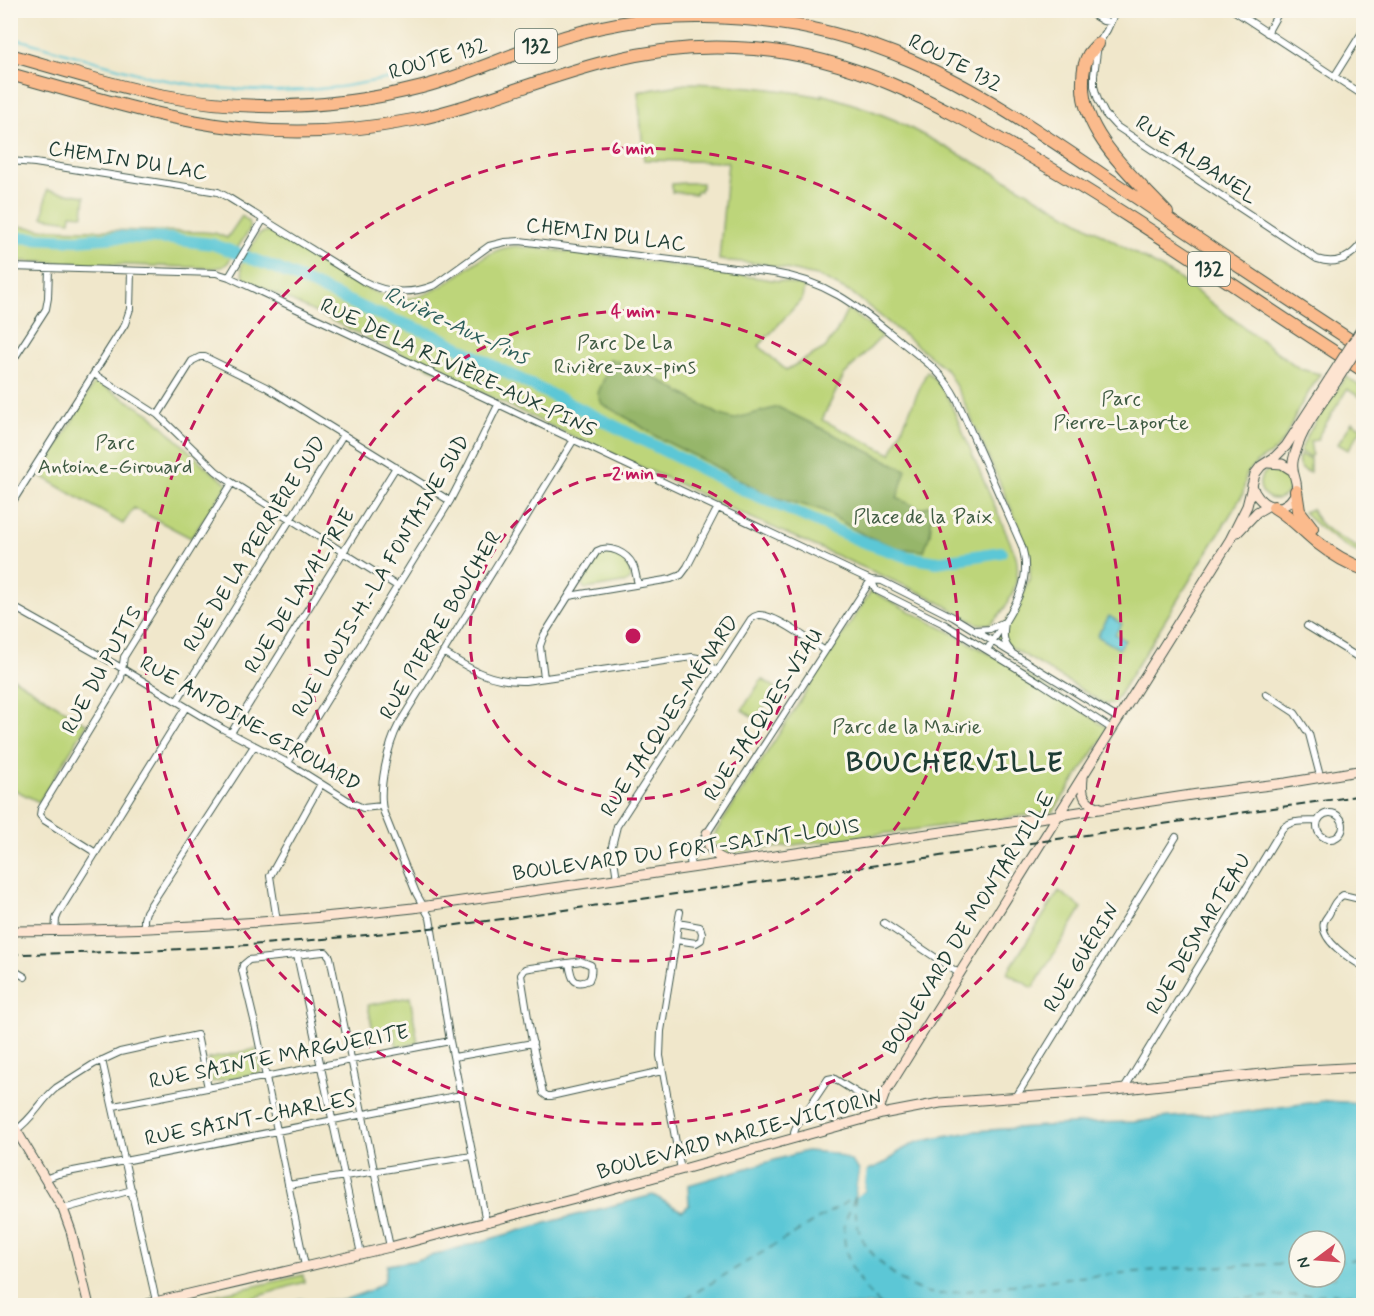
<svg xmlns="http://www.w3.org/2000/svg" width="1374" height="1316" viewBox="0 0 1374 1316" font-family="Mynerve,sans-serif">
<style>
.green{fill:#bdd57a;stroke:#6e8957;stroke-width:1.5}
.forest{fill:#96b66a;stroke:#5a7a4f;stroke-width:1.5}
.water{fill:#5cc7d6;stroke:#3e8285;stroke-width:1.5;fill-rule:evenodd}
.pier{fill:#f0e7cb}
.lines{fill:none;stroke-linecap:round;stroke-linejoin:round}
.stream{stroke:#5cc7d6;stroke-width:2}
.river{stroke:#5cc7d6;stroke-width:12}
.ferry{stroke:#2e605c;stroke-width:1.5;stroke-dasharray:8 6;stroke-linecap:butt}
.street-casing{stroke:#3e564b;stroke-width:8}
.secondary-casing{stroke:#3e564b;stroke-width:11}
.highway-casing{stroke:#3e564b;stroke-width:14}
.street{stroke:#fff;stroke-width:6}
.secondary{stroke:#fde4d1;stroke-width:9}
.highway{stroke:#fbbb8d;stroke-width:12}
.rail{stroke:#1f3d34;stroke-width:2;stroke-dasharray:9 4.5;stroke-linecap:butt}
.secondary-bridge-casing{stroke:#3e564b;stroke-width:11;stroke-linecap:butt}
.secondary-bridge{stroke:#fde4d1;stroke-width:9}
.ring{fill:none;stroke:#c2185b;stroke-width:3;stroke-dasharray:10 8}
.labels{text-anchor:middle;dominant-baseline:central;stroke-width:6;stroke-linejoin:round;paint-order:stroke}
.shield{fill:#fbf7ec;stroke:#61756b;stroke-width:1.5}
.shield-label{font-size:20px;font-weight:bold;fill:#1f3d34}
.street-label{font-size:21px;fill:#1f3d34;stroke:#fbf7ec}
.park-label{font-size:21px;fill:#3f5b42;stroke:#fbf7ec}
.water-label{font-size:22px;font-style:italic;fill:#2e605c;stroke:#fbf7ec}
.district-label{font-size:27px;font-weight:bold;letter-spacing:1.5px;fill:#1f3d34;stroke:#fbf7ec}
.centre{fill:#c2185b;stroke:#fbf7ec;stroke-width:3}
.ring-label{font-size:18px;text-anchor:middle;font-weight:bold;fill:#c2185b;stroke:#fbf7ec;stroke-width:6;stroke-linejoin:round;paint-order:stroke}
</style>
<rect width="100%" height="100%" fill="#fbf7ec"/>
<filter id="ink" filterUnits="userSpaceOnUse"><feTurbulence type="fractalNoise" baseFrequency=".0167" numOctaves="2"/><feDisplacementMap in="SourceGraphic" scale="12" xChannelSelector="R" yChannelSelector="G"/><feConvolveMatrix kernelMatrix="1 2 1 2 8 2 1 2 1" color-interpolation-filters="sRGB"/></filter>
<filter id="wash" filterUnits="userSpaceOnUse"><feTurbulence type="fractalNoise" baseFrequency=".008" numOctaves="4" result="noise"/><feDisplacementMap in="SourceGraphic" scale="24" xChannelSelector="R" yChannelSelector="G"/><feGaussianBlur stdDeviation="1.35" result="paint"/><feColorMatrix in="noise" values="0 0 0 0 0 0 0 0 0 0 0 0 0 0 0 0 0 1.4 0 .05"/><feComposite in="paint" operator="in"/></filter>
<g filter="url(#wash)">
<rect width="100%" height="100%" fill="#f0e7cb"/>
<path class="green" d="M692,83C738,85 777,88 822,97V94L865,108L895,120L996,174L1175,276L1300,369L1320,374L1299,408L1284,440L1275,451L1257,462L1246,475L1243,494L1235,507L1114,703L1105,704L996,638L1024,592L1030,577V561L1020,529L964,402L947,370L853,294L820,277L764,264L719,260L728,162L644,160L638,92Z
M685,183H702V188H700V191H696V194L672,192V184Z
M47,190L85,196L83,215L71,214L70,221L43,217Z
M242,216L248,221L250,229L227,264L222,267L214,268L11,261V225L42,229L202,232L215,233L227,238Z
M264,232H270C289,243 307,254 326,265C351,280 375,298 406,298C420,298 436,290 448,282C472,267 486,249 516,246L631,259L786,282L804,287L802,299L759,346L786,370L825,348L836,333L848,309L882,336L844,375L822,420L891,454L927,371L940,385L950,402L1016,556C1022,581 1009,608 990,624H978L928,596L720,504L675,482L574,437L247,280L243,276L241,266L258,235Z
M1346,376L1363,389V399L1347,389L1317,438L1318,440L1310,441L1312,454L1310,457L1300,452C1310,425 1331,400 1346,376Z
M95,381L150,414L207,468L228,484L191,538L134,508L123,524L41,476Z
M1352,422L1362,428L1348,450L1338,444Z
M1300,455L1310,459V472C1300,471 1296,464 1300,455Z
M1260 484a15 15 0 1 1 30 0a15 15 0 1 1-30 0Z
M1312,509C1316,528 1347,542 1363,550V555C1340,545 1321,530 1303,512Z
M607,551C620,556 632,564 630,579L628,582L586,589L583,587C582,578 597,554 607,551Z
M871,591L954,634L1041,683L1109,729L1053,812L731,853L720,851C715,845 713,841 715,833Z
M10,676L87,724L39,802L11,788Z
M762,679L776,688L756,719L742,710Z
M1059,891L1082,908L1033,988L1007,973Z
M410,997L418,1043L397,1047L393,1027L373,1031L368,1005Z
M256,1049L261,1073L212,1082L208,1059Z
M303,1275L304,1282L230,1305H176L216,1295Z"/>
<path class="forest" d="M610,359L642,370L718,414L733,419L778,407L906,470L897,498L920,509L933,504L930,534L924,551L897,548L864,535L822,510L770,496L711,464L657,437L634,422L602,404L598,393L606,374Z"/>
<path class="water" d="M1109,616L1122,624L1115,634L1125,640L1119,649L1097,636Z
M1323,1101L1363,1103V1305L255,1306L263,1303H285L300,1299L310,1301L344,1300L371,1290L384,1282L387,1265L413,1261L546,1223L653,1195L682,1211L689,1205L688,1185L806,1151L833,1153L851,1161L859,1170L855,1196L864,1191L866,1171L887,1162L898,1152L917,1142L976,1131L1085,1123L1134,1122L1169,1117L1237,1113ZM1299,1241H1335V1277H1299Z"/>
<path class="pier" d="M860,1166L862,1170L859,1191L861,1190L863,1170L867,1168L864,1191L855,1197Z"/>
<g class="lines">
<path class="stream" d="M10,37L154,78L213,88L273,91L306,90L340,87L409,75"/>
<path class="river" d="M10,237L76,240L119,237L171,239L212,244L276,268L370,311L437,336L507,373L744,490L861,541L908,557L937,562L1001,552"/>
<path class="ferry" d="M855,1197C855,1211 856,1225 862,1238C871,1257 900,1283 920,1290C927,1293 934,1294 942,1294L1067,1278L1182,1268L1299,1263
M855,1198C851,1206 847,1215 845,1224C840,1256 859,1286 882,1306
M1335,1261L1364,1259
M673,1306L855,1197
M1135,1306L1277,1296L1364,1293"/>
</g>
</g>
<g filter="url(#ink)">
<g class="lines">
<g class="street-casing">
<path id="street" d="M1085,10L1103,21L1110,22
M1116,10L1107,30L1098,44L1094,75V86L1098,100L1105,114L1116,126L1317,259C1338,266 1353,257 1364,239
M1233,10L1364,96
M1267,33L1280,10
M1334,77L1364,29
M10,161L35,163L218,192L229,198L363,281C387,294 410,295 435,285L489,246L505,242L520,241L774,273C828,281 858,307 899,340C923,359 943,372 957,400L1021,544C1036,585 1007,617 987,650
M10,267L216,273L229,277L860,575L871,580L882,581L953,617L1119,719
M229,277L263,220
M10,365L46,309L48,298L49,268
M94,374L158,415L216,471L228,480L397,586
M158,415L192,361L200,357H205L266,387L450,501
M10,506L125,324L130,309L131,271
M871,580L876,590L944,624L1041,683L1112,729
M569,596L671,579L681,575L687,567L717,509
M10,605L113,663L223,729L288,763L352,803L363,808L382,806
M1005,623C1003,634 1003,642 1010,650
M1307,626L1364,661
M975,630L990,629L1002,623
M443,652C471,670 491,682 525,681L692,657L698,658L717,671
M544,678L540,646L544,635L597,551C609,544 627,553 633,565C636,571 636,578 638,584
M1266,694L1295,713L1309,734L1320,776
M177,701L343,435
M231,733L396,467
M288,763L450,501L469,464L498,405
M1317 826a13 13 0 1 1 26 0a13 13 0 1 1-26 0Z
M96,853L44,820L40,815L41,809L121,678L124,657L232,483
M691,868L690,860L702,841L871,580
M617,879L612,846L617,826L751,619C754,616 755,616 759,615C775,614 812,642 825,651
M1364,900L1343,895C1336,899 1333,906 1329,914C1327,917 1325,919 1324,922C1319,940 1351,960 1364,967
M277,921L270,876L321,784
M678,923L700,927L702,933L701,940L696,943L676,940C677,931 678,921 680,912
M884,923L960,974
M144,929V919L146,912L254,746
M55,931L56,919L58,914L186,707
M676,940L661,1031L660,1056L681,1170
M297,955L361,1254
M569,963C571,975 572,988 589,980C592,975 592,971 591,965L581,961L575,962L530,968L525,969L521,975L531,1036L543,1093L547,1096H551L662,1071
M10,968L25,977
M454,1057L533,1043
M102,1060L156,1301
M1124,1089L1282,829C1291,819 1305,822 1318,821
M1016,1097L1176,837
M114,1106L450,1041
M16,1130C33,1119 41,1100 56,1088L94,1064L120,1052L197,1035L208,1088
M795,1139L794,1133L796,1127L828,1079L833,1078L880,1107
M45,1179L58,1174L461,1095
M288,1185L472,1156
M63,1209L132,1190
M486,1222L450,1041L430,918L416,893L384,813C377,791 388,744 399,724L573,441
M305,1266L255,1024L242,970L243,965L249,960L323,952H326L330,957L390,1247"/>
</g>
<g class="secondary-casing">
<path id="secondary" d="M1268,463L1282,464L1293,471
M1252,485C1257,505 1281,517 1294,496C1300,486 1294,479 1293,469C1292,463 1294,456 1296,451C1303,426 1322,404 1336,382
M1238,532L1257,512L1269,505
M1083,778C1081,795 1084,803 1101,808
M707,833C706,847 715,858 729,861
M10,931C145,931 279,923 413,908L1046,817L1198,794L1286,783L1364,770
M882,1114L880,1107L885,1093L1230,540L1247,506L1255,474L1261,466L1275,457L1286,446L1330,378
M10,1120L63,1209L71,1231L89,1306
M138,1306L390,1247L575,1199L882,1114L940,1103L1116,1090L1289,1071L1364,1067"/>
</g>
<g class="highway-casing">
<path id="highway" d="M1098,44C1095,47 1092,50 1089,54C1084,62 1083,72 1083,81C1080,133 1135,178 1167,213
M10,55C60,69 109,85 160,95C246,112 336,109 422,87C464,76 504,57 546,43C596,25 651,16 705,17C776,18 846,32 912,61C992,96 1065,150 1137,198C1212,249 1288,299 1364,349
M10,74C86,95 160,119 238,128C296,135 356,131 413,120C480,106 543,77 609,61C656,49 706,45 754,49C854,57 934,102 1019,150C1137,217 1248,297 1364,371
M1296,491L1299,511L1312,528
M1274,507C1291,517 1303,531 1318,543C1332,554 1347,563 1364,569"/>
</g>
<use href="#street" class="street"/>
<use href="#secondary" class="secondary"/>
<use href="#highway" class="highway"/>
<path class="rail" d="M10,954C175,953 339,941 502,919L1364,795"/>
<g class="secondary-bridge-casing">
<path id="secondary-bridge" d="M1330,378L1364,325
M1336,382L1364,338"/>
</g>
<use href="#secondary-bridge" class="secondary-bridge"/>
</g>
</g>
<g class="ring">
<circle cx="633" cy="636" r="163"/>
<circle cx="633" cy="636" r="325"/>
<circle cx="633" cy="636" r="488"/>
</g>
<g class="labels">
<g class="shield">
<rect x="515" y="29" width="42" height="34" rx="4.5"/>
<rect x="1188" y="252" width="42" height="34" rx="4.5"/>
</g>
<g class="shield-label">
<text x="536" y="46">132</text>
<text x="1209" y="269">132</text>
</g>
<g class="street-label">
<text transform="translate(438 59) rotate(-17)">ROUTE 132</text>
<text transform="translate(955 63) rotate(27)">ROUTE 132</text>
<text transform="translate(1196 160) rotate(34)">RUE ALBANEL</text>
<text transform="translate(128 161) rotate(9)">CHEMIN DU LAC</text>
<text transform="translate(606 235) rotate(7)">CHEMIN DU LAC</text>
<text transform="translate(458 368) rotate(25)">RUE DE LA RIVIÈRE-AUX-PINS</text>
<text transform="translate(255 544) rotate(-58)">RUE DE LA PERRIÈRE SUD</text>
<text transform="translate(381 576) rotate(-59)">RUE LOUIS-H.-LA FONTAINE SUD</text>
<text transform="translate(300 591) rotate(-58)">RUE DE LAVALTRIE</text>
<text transform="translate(441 625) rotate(-59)">RUE PIERRE BOUCHER</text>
<text transform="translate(102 670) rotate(-61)">RUE DU PUITS</text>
<text transform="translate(764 715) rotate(-57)">RUE JACQUES-VIAU</text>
<text transform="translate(670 716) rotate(-57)">RUE JACQUES-MÉNARD</text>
<text transform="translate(250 724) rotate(30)">RUE ANTOINE-GIROUARD</text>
<text transform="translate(686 850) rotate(-8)">BOULEVARD DU FORT-SAINT-LOUIS</text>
<text transform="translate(969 923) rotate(-58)">BOULEVARD DE MONTARVILLE</text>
<text transform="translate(1199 934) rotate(-59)">RUE DESMARTEAU</text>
<text transform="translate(1082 958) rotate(-58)">RUE GUÉRIN</text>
<text transform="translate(279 1057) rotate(-11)">RUE SAINTE MARGUERITE</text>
<text transform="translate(250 1119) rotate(-11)">RUE SAINT-CHARLES</text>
<text transform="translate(740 1135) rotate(-15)">BOULEVARD MARIE-VICTORIN</text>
</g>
<g class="park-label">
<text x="625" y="343">Parc De La<tspan x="625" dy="24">Rivière-aux-pins</tspan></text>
<text x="1121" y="399">Parc<tspan x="1121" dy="24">Pierre-Laporte</tspan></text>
<text x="115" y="443">Parc<tspan x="115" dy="24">Antoine-Girouard</tspan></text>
<text x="923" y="517">Place de la Paix</text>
<text x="907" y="727">Parc de la Mairie</text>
</g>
<g class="water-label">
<text transform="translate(456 326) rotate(25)">Rivière-Aux-Pins</text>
</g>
<g class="district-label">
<text x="955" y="763">BOUCHERVILLE</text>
</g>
</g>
<circle cx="633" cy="636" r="9" class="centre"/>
<g class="ring-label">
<text x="633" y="154">6 min</text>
<text x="633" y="317">4 min</text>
<text x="633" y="479">2 min</text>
</g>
<rect width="1374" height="1316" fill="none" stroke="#fbf7ec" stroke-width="36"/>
<g transform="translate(1317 1259) rotate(254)"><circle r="28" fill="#fbf7ec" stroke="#a3ada2" stroke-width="1.5"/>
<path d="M0-4.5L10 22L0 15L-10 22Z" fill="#d1495b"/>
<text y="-9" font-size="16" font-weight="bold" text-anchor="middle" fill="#1f3d34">N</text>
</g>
</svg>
